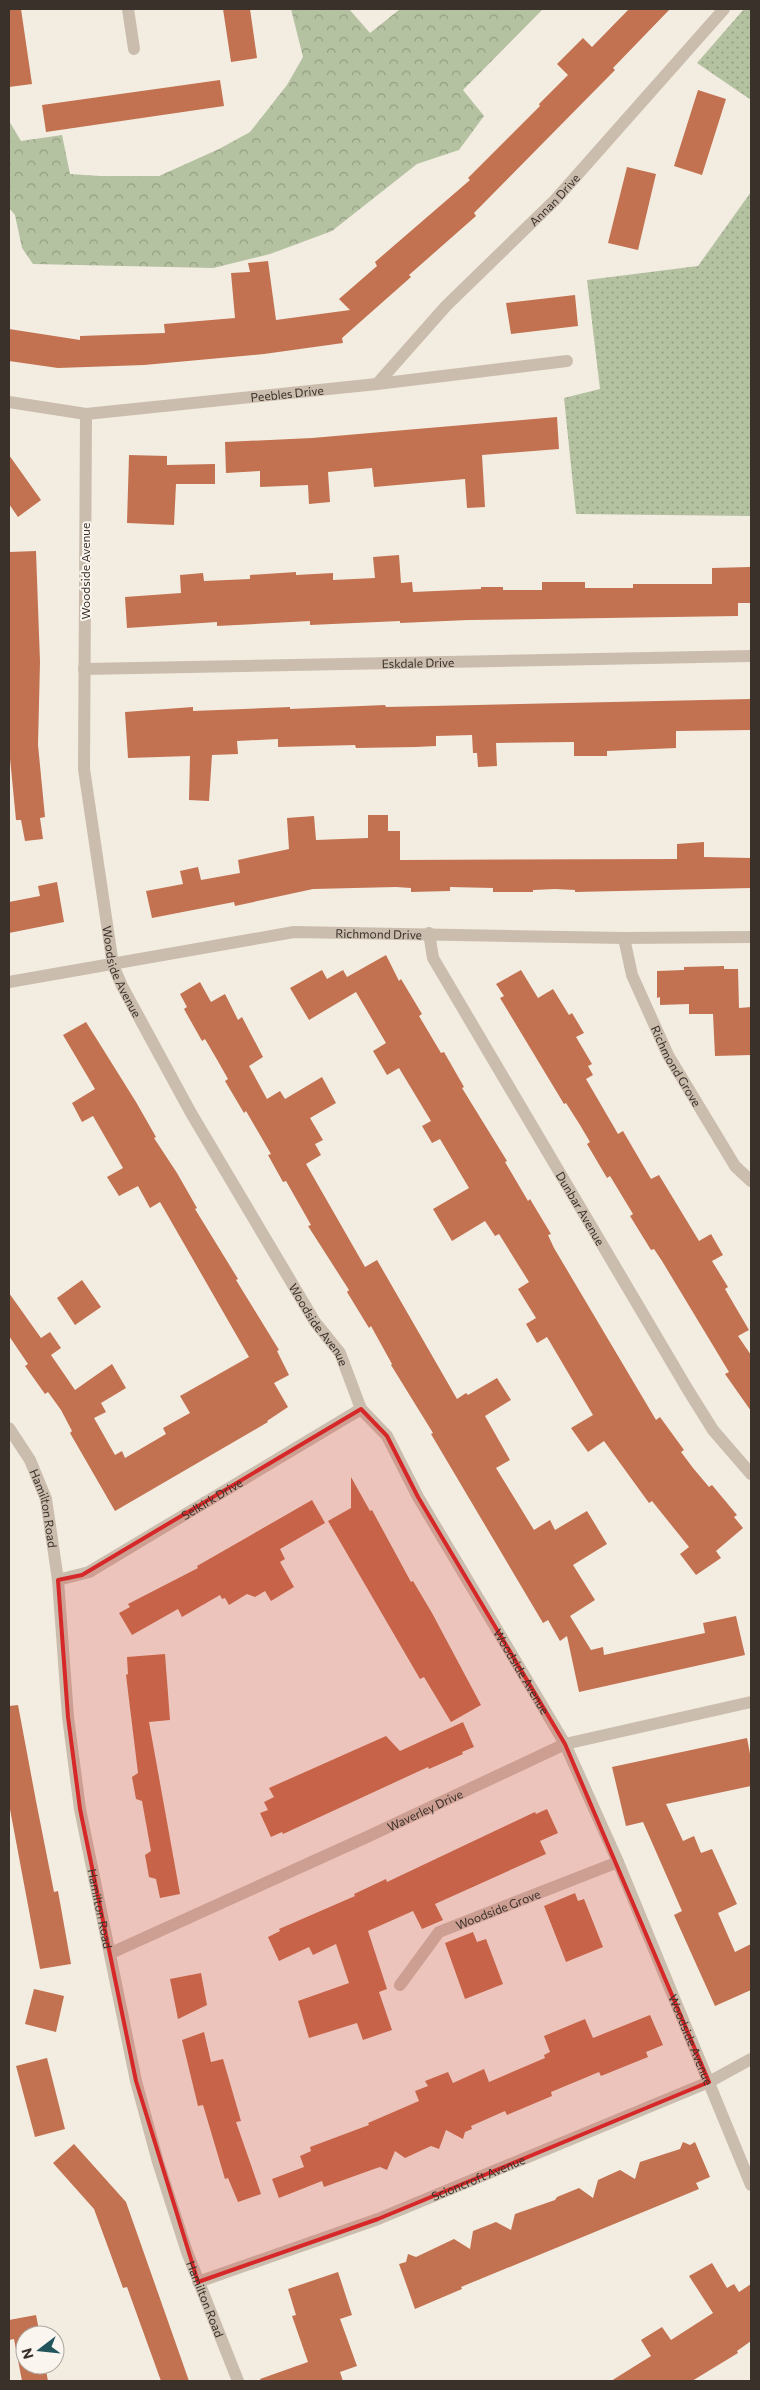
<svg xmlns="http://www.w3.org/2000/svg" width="760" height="2390" viewBox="0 0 760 2390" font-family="Commissioner,sans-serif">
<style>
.forest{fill:url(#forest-crowns)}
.park{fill:url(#park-dots)}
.building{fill:#c27250}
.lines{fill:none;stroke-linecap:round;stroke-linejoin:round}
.minor{stroke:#cbbdad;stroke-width:12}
.marked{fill:#d62828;fill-opacity:0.2;stroke:#d62828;stroke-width:4;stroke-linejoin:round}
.labels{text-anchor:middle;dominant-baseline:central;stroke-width:4;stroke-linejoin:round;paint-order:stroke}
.street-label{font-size:12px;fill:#3a312b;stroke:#faf5ee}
</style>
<defs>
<pattern id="forest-crowns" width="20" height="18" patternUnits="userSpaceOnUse" patternTransform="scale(1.25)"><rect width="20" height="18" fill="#b5c2a1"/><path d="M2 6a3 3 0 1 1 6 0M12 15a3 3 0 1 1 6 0" fill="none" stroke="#949e83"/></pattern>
<pattern id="park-dots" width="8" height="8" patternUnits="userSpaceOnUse" patternTransform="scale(1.25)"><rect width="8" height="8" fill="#b5c2a1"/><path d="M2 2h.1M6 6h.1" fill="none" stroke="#949e83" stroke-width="1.8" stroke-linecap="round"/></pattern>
</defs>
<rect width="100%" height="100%" fill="#f3ece1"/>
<path class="forest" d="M291,9H349L370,33L400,9H543L463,90L484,116L459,150L417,164L332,231L270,254L213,268L33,264L22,248L15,215L9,208V121L21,141L62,135L70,174L100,176H159L219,149L250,132L287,85L303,57Z"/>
<path class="park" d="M744,9H751V100L697,63Z
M751,192V516L576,514L564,398L600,389L587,280L698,266Z"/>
<path class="building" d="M9,9H21L32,84L9,87Z
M223,9H250L257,58L231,62Z
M629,9H670L613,68L615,70L474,213L476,216L409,275L411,277L342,338L343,343L264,354L144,365L58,368L9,361V329L80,340V336L165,333L164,324L235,318L231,273L250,272L248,263L268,261L276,320L350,310L339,299L377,266L375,262L470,180L468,178L540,106L539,104L568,75L557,64L583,38L592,47Z
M220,80L224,106L46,132L42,105Z
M698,90L726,99L702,175L674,166Z
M627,167L656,174L638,250L608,243Z
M575,295L578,326L511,334L506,303Z
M557,417L559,449L482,455L485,507L467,508L465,479L374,487L372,468L328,472L330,502L309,504L308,485L260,487V471L226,473L225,442L312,438Z
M9,455L41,500L18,517L9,504Z
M129,455L167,456V465L215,464V484H176L174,525L127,523Z
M36,551L40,662L38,745L45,817L40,818L43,839L25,841L21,820H16L9,748V552Z
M399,555L401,583L412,582L413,592L481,589V587H503V590H542V582H585V588H633V584H712V568L750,567L751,603H738V616L468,620L400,623V621L310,625V621L217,626V622L127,628L125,597L181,593L180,575L203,573L204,581L250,579V575L296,572V575L333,573V580L375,578L373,557Z
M751,699V730L676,731V748L607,751V756H574V742L496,743L497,766L478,767L477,753H473L472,735L436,736V746L416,747L356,748L355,745L278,747V739L237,741L238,754L212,755L209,801L189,800L190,756L128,758L125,712L193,707V711L290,707V709L385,705L386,707Z
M368,815H388V831H400V860L677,859V844L704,842V857L751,858V888L575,892V890L555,889L533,890V892H493V888L450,887V891L411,892V888L396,887L313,889L235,906L234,902L152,918L146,891L183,884L180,871L198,867L201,880L240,873L238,860L289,849L287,818L314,816L316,840L368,838Z
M57,882L64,922L9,933V902L40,896L38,886Z
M386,955L399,981L401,979L422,1014L419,1016L441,1053L444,1052L464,1087L462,1088L507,1161L505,1162L528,1201L530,1199L551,1234L548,1235L554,1248L656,1420L660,1417L684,1450L681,1452L693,1468L709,1487L712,1485L737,1515L734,1517L743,1528L716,1551L721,1558L696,1575L680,1554L689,1547L652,1501L649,1503L604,1441L588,1452L571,1428L593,1415L547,1337L537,1343L526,1324L536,1318L518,1289L529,1282L499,1234L495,1236L485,1221L452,1241L433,1209L469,1188L440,1139L432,1143L422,1126L431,1121L399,1068L387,1075L373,1051L386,1043L356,992L309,1020L290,988L322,970L327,979L343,970L347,977Z
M724,966V969H738L739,1008L751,1007V1055L715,1056L713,1014H689V1004L660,1005V997L657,998V971L684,970V967Z
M521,970L538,998L553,989L569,1015L572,1013L584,1033L576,1037L592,1064L588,1066L593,1075L586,1079L618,1134L623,1131L651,1179L659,1175L699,1241L711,1234L723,1255L712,1261L728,1287L725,1289L749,1330L738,1336L751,1355V1411L725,1374L729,1372L662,1261L654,1249L651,1250L630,1216L633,1214L610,1176L607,1178L587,1144L590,1142L580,1125L566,1103L564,1104L500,998L504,996L496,984Z
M200,982L211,1002L225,994L238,1020L242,1017L263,1057L249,1066L267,1099L280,1091L285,1099L322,1077L336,1103L310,1118L323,1140L315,1144L321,1155L306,1164L365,1267L377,1260L457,1399L466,1393L468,1395L497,1378L511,1400L485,1416L510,1460L496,1468L534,1530L550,1520L555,1530L587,1511L607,1544L573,1565L595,1600L570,1616L591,1650L603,1647L604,1655L705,1633L703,1623L736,1616L745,1655L579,1692L567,1636L560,1641L548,1620L543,1623L431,1434L433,1433L391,1365L392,1364L371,1326L369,1328L347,1292L349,1290L308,1226L311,1225L286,1181L283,1182L268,1155L271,1154L246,1111L244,1113L225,1081L228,1079L219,1063L205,1039L202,1041L184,1009L187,1007L180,994Z
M86,1022L136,1102L156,1137L154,1138L177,1173L197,1208L195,1209L238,1279L236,1280L279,1350L277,1351L289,1375L274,1383L288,1407L267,1421L268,1422L115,1511L70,1433L72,1431L61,1410L48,1392L45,1394L25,1366L28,1364L9,1336V1293L41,1338L50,1332L61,1348L51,1355L75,1390L112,1364L126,1388L101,1403L106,1412L94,1418L115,1455L122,1451L125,1458L166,1434L163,1428L190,1413L180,1396L249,1357L160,1202L150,1208L138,1186L119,1196L107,1177L123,1168L93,1116L82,1122L72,1103L95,1089L63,1035Z
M82,1280L101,1307L75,1325L57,1298Z
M351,1477L370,1511L372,1510L411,1582L413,1581L432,1613L481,1705L451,1722L424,1677L420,1679L328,1521L351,1508Z
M312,1500L325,1523L280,1549L285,1559L280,1562L294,1587L271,1601L265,1591L255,1597L247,1594L229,1605L225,1598L222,1599L220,1595L182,1617L178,1609L132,1635L119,1613L130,1607L128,1604L198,1568L197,1566Z
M165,1654L170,1720L149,1722L180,1894L160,1898L156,1879L149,1877L145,1855L151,1851L142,1801L136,1799L132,1777L138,1773L126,1675L128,1674L127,1657Z
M18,1705L36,1801L54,1892L58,1891L71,1964L40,1969L9,1804V1706Z
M463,1722L474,1747L462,1752L463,1754L429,1769L428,1767L283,1834L282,1832L271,1837L260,1813L268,1810L264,1802L274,1797L269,1788L386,1736L400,1751Z
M747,1738L751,1759V1786L666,1804L683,1841L694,1836L701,1853L712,1849L737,1904L718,1913L735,1952L751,1944V1990L715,2006L674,1915L682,1911L643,1822L626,1826L612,1767Z
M547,1809L558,1833L540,1841L546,1854L435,1904L443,1920L422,1929L413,1911L368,1931L387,1989L379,1992L392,2030L363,2040L357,2023L309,2038L298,2001L349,1983L336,1944L313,1955L309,1947L279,1961L268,1937L280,1931L279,1929L355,1896L354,1894L386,1879L387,1882L535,1812L536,1814Z
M575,1893L578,1901L584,1899L603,1947L566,1962L544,1906Z
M473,1932L477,1942L486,1939L503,1984L465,1999L445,1943Z
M201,1973L207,2005L178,2019L170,1979Z
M34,1989L64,1996L56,2032L25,2024Z
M650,2015L663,2045L646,2052L648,2057L601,2076L599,2072L551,2092L552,2096L507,2115L505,2111L471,2126L472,2129L465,2132L463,2139L446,2130L439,2149L431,2146L405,2158L395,2151L387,2170L380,2167L374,2169L324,2187L322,2181L279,2198L272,2179L304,2167L300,2156L311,2151L310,2147L369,2125L368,2123L419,2101L415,2091L428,2086L425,2081L448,2072L453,2083L484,2069L489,2082L545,2058L544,2055L550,2052L544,2036L585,2019L593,2038Z
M204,2032L211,2062L223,2059L241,2121L236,2122L261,2194L238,2202L228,2178L225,2179L203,2105L198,2106L182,2040Z
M47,2058L65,2129L35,2137L16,2066Z
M683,2142L690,2145L695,2142L710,2177L696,2183L699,2189L461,2287L462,2289L415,2309L399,2264L406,2262L408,2254L416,2257L454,2239L470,2249L473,2231L496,2222L511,2230L515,2214L555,2200L557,2197L579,2188L593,2198L598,2180L620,2170L635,2179L640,2162L680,2149Z
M74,2144L126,2202L189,2381H161L127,2287L123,2288L94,2209L53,2163Z
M712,2263L727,2288L734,2284L739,2292L751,2284V2341L737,2351L738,2353L692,2381H611L651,2356L641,2340L662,2327L671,2340L713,2313L689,2276Z
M338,2272L352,2315L340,2319L357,2366L340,2372L343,2381H261L260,2379L308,2362L292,2316L296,2315L288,2289Z
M36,2315L40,2335H25V2365H45L48,2381H22L14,2339L9,2340V2320Z"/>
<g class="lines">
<g class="minor">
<path d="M128,9L134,49"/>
<path id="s1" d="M377,384L446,306L555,200L724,9"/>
<path id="s2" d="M9,402L86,414L377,384L567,361"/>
<path id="s3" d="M86,414L84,769L113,965L122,986L191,1113L315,1322L340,1353L361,1409L387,1436L418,1497L565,1744L618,1862L751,2185"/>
<path id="s4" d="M84,669L751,656"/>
<path id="s5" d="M429,933L433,958L688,1390L713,1430L751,1474"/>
<path id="s6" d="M624,938L632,975L668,1055L735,1166L751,1181"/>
<path id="s7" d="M9,982L294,932L624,938L751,937"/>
<path id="s8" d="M9,1428L30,1460L46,1499L58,1580L68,1717L80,1809L136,2081L158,2162L187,2252L238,2381"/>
<path id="s9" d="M58,1580L89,1572L361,1409"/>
<path id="s10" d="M111,1953L369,1836L565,1744L751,1702"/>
<path id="s11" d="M400,1985L439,1932L618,1862"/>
<path id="s12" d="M198,2282L378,2219L709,2082L751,2059"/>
</g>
</g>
<path class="marked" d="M361,1409L387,1436L418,1497L565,1744L709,2082L378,2219L198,2282L136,2081L80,1809L68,1717L58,1580L82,1575Z"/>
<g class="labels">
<g class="street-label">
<text stroke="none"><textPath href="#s1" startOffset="256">Annan Drive</textPath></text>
<text stroke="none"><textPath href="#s2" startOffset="280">Peebles Drive</textPath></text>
<text transform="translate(85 571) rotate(-90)">Woodside Avenue</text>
<text stroke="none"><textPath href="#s4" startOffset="334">Eskdale Drive</textPath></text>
<text stroke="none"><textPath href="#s7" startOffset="374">Richmond Drive</textPath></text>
<text stroke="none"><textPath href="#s3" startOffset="562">Woodside Avenue</textPath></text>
<text stroke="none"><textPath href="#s6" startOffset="139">Richmond Grove</textPath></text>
<text stroke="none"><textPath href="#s5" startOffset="316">Dunbar Avenue</textPath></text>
<text stroke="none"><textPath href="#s3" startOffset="968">Woodside Avenue</textPath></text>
<text stroke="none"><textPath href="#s9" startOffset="175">Selkirk Drive</textPath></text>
<text stroke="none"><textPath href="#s8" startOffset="89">Hamilton Road</textPath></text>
<text stroke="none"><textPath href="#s3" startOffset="1372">Woodside Avenue</textPath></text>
<text stroke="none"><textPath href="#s10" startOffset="345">Waverley Drive</textPath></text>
<text stroke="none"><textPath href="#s8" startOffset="494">Hamilton Road</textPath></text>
<text stroke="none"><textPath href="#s11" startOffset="129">Woodside Grove</textPath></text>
<text stroke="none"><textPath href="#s3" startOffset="1778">Woodside Avenue</textPath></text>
<text stroke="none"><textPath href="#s12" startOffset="299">Scioncroft Avenue</textPath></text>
<text stroke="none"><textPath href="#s8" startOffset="899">Hamilton Road</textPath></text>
</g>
</g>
<rect width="760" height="2390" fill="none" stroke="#3a312b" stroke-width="20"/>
<g transform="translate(40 2350) rotate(254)"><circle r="24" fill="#faf5ee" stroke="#ada7a0"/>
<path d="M0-4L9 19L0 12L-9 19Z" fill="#22545b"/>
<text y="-8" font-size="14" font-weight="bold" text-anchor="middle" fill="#3a312b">N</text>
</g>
</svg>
